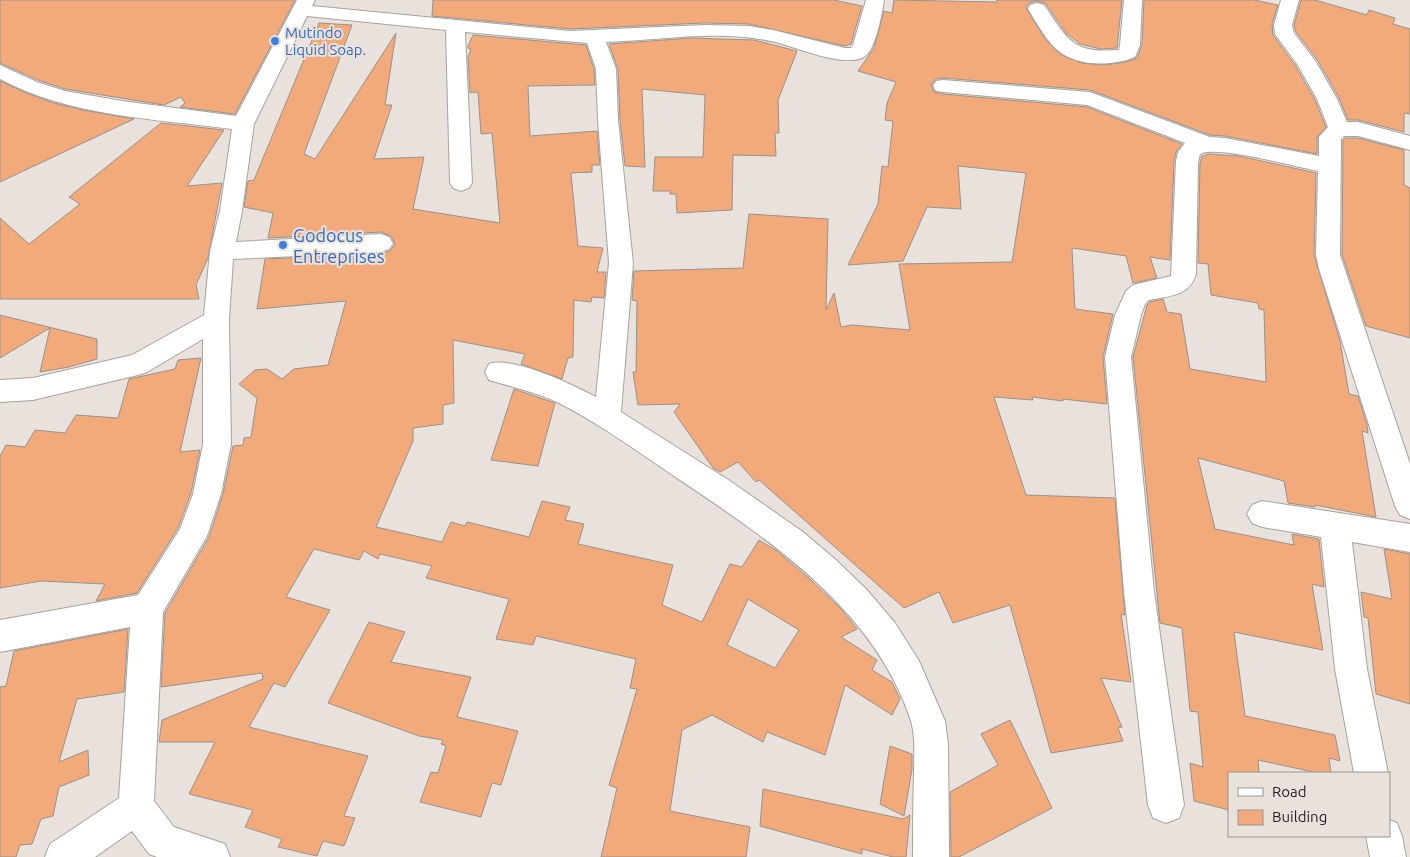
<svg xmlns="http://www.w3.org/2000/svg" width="1410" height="857" viewBox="0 0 1410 857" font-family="Ubuntu,sans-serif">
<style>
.building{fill:#f2aa7a;stroke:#98918d;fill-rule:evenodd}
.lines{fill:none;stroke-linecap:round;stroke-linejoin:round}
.minor-casing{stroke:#a8a29c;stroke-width:2}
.minor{fill:#fff;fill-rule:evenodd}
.shop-dot{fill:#3f7fe0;stroke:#e9e2dc;stroke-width:2}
.labels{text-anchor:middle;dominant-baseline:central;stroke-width:4;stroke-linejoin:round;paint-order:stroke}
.far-shop-label{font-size:15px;fill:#366cbe;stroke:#e9e2dc;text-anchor:start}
.shop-label{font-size:18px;fill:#366cbe;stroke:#e9e2dc;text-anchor:start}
</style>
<rect width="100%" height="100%" fill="#e9e2dc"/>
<path class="building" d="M0,0H295L235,114L180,107L185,103L181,97L164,105L65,89L38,80L0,63Z
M433,0H834L862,6L851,44L845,46L749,24L704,23L570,29L432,16Z
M894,0L996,2L997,0H1122L1117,48L1101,49L1080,44L1066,33L1045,3L1036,1L1029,3L1026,8L1045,39L1061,55L1082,63L1104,65L1126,62L1137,58L1142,45L1144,0H1254L1278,5L1272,24L1273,35L1295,65L1315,100L1326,127L1317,137V154L1225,136L1210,135L1090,90L943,78L936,79L931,85L934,92L943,94L1087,107L1182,144L1176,152L1174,161L1170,260L1150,257L1157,278L1133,283L1126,256L1072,248L1075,309L1113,314L1103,357L1107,404L1063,399V401L1032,397L1033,400L994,397L1026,495L1115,498L1125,615L1121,614L1131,682L1101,678L1122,727L1118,728L1123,741L1051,753L1010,605L953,623L939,592L904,608L759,480L756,482L738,462L720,472L713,468L674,412L680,404L638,405L633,372H636L637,301L632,300L634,271L743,268L749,214L828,219L826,310L834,293L841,327L852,325L910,330L899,264L1012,262L1026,173L958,166L961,209L927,207L903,261L848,265L878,204L882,166L888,167L893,121L885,120L887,103L896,82L858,71L874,48L884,11L892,13Z
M1301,0H1315L1367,15L1369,10L1395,18L1393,24L1410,29V114L1404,113V132L1358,120H1348L1339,98L1318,61L1296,32L1294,25Z
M319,23L352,25L304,154L315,159L396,33L385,105H392L374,159L424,157L413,209L500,223L492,133L481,134L478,92L470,93L468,57L471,49L468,48V46L473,35L586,45L594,69L595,85L528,86L530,136L597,131L600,165H592V172L571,173L578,246L603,248L597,272H606L604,298L592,297L591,302L574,300L573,357L568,358L562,379L521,364L525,354L453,340L454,403L443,405V424L413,428V441L376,527L442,542L451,522L465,526L467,522L529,537L542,501L570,507L565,520L584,524L578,544L673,565L662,605L702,622L730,564L742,567L759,540L777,551L810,579L841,609L857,629L841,637L877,660L872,670L892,682L900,699L892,715L845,685L825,755L767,732L763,742L712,715L682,730L670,811L750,827L746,857H601L617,788L609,785L637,689L630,688L636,659L536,636L533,645L496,639L509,599L426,578L432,566L380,554L378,559L364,551L359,560L314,549L286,597L330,610L285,687L274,683L249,727L368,756L344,816L355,818L344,846L323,841L317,856L278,847L282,839L245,827L253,810L189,794L215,742H159L162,720L263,679L262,673L161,687L165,613L209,537L223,494L233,446L243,445L244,438L251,437L257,398L239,384L255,370L267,369L282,379L294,369L328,365L346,301L257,309L265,259L381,254L390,251L395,244L391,236L381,232L268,238L273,213L244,207L248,181L254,180ZM748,599L799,630L775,668L727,645Z
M691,38L754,40L797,51L778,100L779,133H775L776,156L733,155L732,210L677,213L676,194H670V191H653L655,157H703L705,95L642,89L645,167L625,166L620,120L618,69L609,44Z
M0,81L26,93L54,103L83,110L134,119L0,182Z
M161,123L224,130L187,186L222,183L208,258L196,285L199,299H0V218L29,244L80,204L69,197Z
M1345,138H1358L1404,150V185L1410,188V338L1366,326L1342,255L1343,140Z
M1209,154L1239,156L1316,173L1314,255L1340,341L1349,394L1358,396L1367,425L1368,433L1362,431L1376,517L1315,505V507L1288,503L1284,481L1198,458L1215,529L1294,545L1292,534L1319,539L1324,587L1312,584L1323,650L1234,632L1245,716L1335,735L1340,761L1329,758L1331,773H1318L1258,760L1259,773H1229V810L1194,801L1190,763L1203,767L1198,712L1190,711L1182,628L1160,623L1133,357L1147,305L1150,302L1163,299L1167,312L1181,314L1190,369L1266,382L1264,310L1259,309L1258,303L1211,295L1208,264L1198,263L1200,163L1202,156Z
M0,315L97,339V359L69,367L40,372L50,328L0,358Z
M201,358L180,452L200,450L191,493L178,528L137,593L96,601L105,584L41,581L0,588V456L6,445L25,447L35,430L65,433L76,415L118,418L129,379L175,369L178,360Z
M514,389L555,403L538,466L491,460Z
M1384,549L1410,554V704L1376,694L1368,618L1364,617L1361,592L1392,599Z
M369,622L405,632L391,662L471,677L457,717L518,731L501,785L492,783L481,817L420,802L431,772L438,773L446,746L441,744L443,740L419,736L328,703Z
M128,629L124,692L77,699L59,762L88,750L89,775L59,787L53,816L41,819L32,844L20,845L16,857H0V687L6,686L14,651Z
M1010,720L1052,808L959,857H951L950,792L998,765L981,734Z
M890,746L912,754V769L904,816L880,804Z
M763,789L903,819L910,815L906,857H893L862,849V854L760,826Z"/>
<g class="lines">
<g class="minor-casing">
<path id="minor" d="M297,0H315L312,6L570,31L704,25L749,26L773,30L845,48H851L853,45L866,0H884C882,13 876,50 864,57C842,68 797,47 775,42C720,29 662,40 606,42L616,69L618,120L633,263L621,412L730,481L803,532L836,560L867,590L895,623L919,661L945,721L948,744L949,857H913C913,829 913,802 914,774C914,756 916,735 910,718C872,606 765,537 671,474C634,449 597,422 557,402C535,392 512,387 489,380L485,372L489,364C513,356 573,385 596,397L609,263L598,120L596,69L587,43L465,32L472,183L469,188L461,191L453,188L450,183L446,30L307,16L254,124L242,211L236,242L381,234L389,237L393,243L389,249L381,252L233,259L229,320L231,444L221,494L207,536L163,612L154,801L174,827L225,844L230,857H157L149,854L132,831L95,857H45L50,844L119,798L130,627L0,652V620L138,595L180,529L193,494L203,444V339L147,372L138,375L33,400L0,402V380L33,378L132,355L204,315L210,251L220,211L232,129C156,119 68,116 0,79V65L37,82L65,91L122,101L236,116Z
M1124,0H1142L1140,45L1135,57C1111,67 1074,67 1054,47C1044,36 1036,22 1028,9L1030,5L1037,3L1044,5C1066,37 1072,54 1115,50H1119L1120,45Z
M1281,0H1299L1292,25L1294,33L1316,62L1337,99L1347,122H1358L1410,136V150L1358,136H1344L1341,139L1340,255L1410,464V519L1400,515L1395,506L1319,269L1316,255L1318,171C1297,167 1216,145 1200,154L1198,163L1196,274C1190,296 1169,296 1149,300L1145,304L1141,315L1131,357L1154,592L1184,805L1179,818L1166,823L1153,818L1148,805L1124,592L1105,357L1115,315L1126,291L1133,285L1171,276L1176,161L1178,152L1185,143L1087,105L943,92L936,91L933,86L936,81L943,80L1090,92L1210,137L1225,138L1319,156V137L1328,127L1317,99L1297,64L1275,34L1274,25Z
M1262,501L1410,524V552L1352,542L1367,669L1388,773H1354L1335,669L1321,537L1262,527L1252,523L1247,514L1252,505Z
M1389,820L1397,823L1402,836L1406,857H1370L1366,836H1389Z"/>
</g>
<use href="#minor" class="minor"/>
</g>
<g class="shop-dot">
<circle cx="275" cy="41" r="5"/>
<circle cx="283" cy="245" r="5"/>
</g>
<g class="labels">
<g class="far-shop-label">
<text x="285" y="32">Mutindo<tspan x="285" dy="17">Liquid Soap.</tspan></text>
</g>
<g class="shop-label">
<text x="293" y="235">Godocus<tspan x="293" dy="21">Entreprises</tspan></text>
</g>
</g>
<rect x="1228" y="772" width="162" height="65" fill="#e9e2dc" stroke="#999490"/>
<rect x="1238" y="788" width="25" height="8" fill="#ffffff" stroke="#999490"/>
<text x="1272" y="797" font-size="15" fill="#221f1d">Road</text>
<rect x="1238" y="810" width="25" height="15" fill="#f2aa7a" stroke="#999490"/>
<text x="1272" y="822" font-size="15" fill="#221f1d">Building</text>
</svg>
